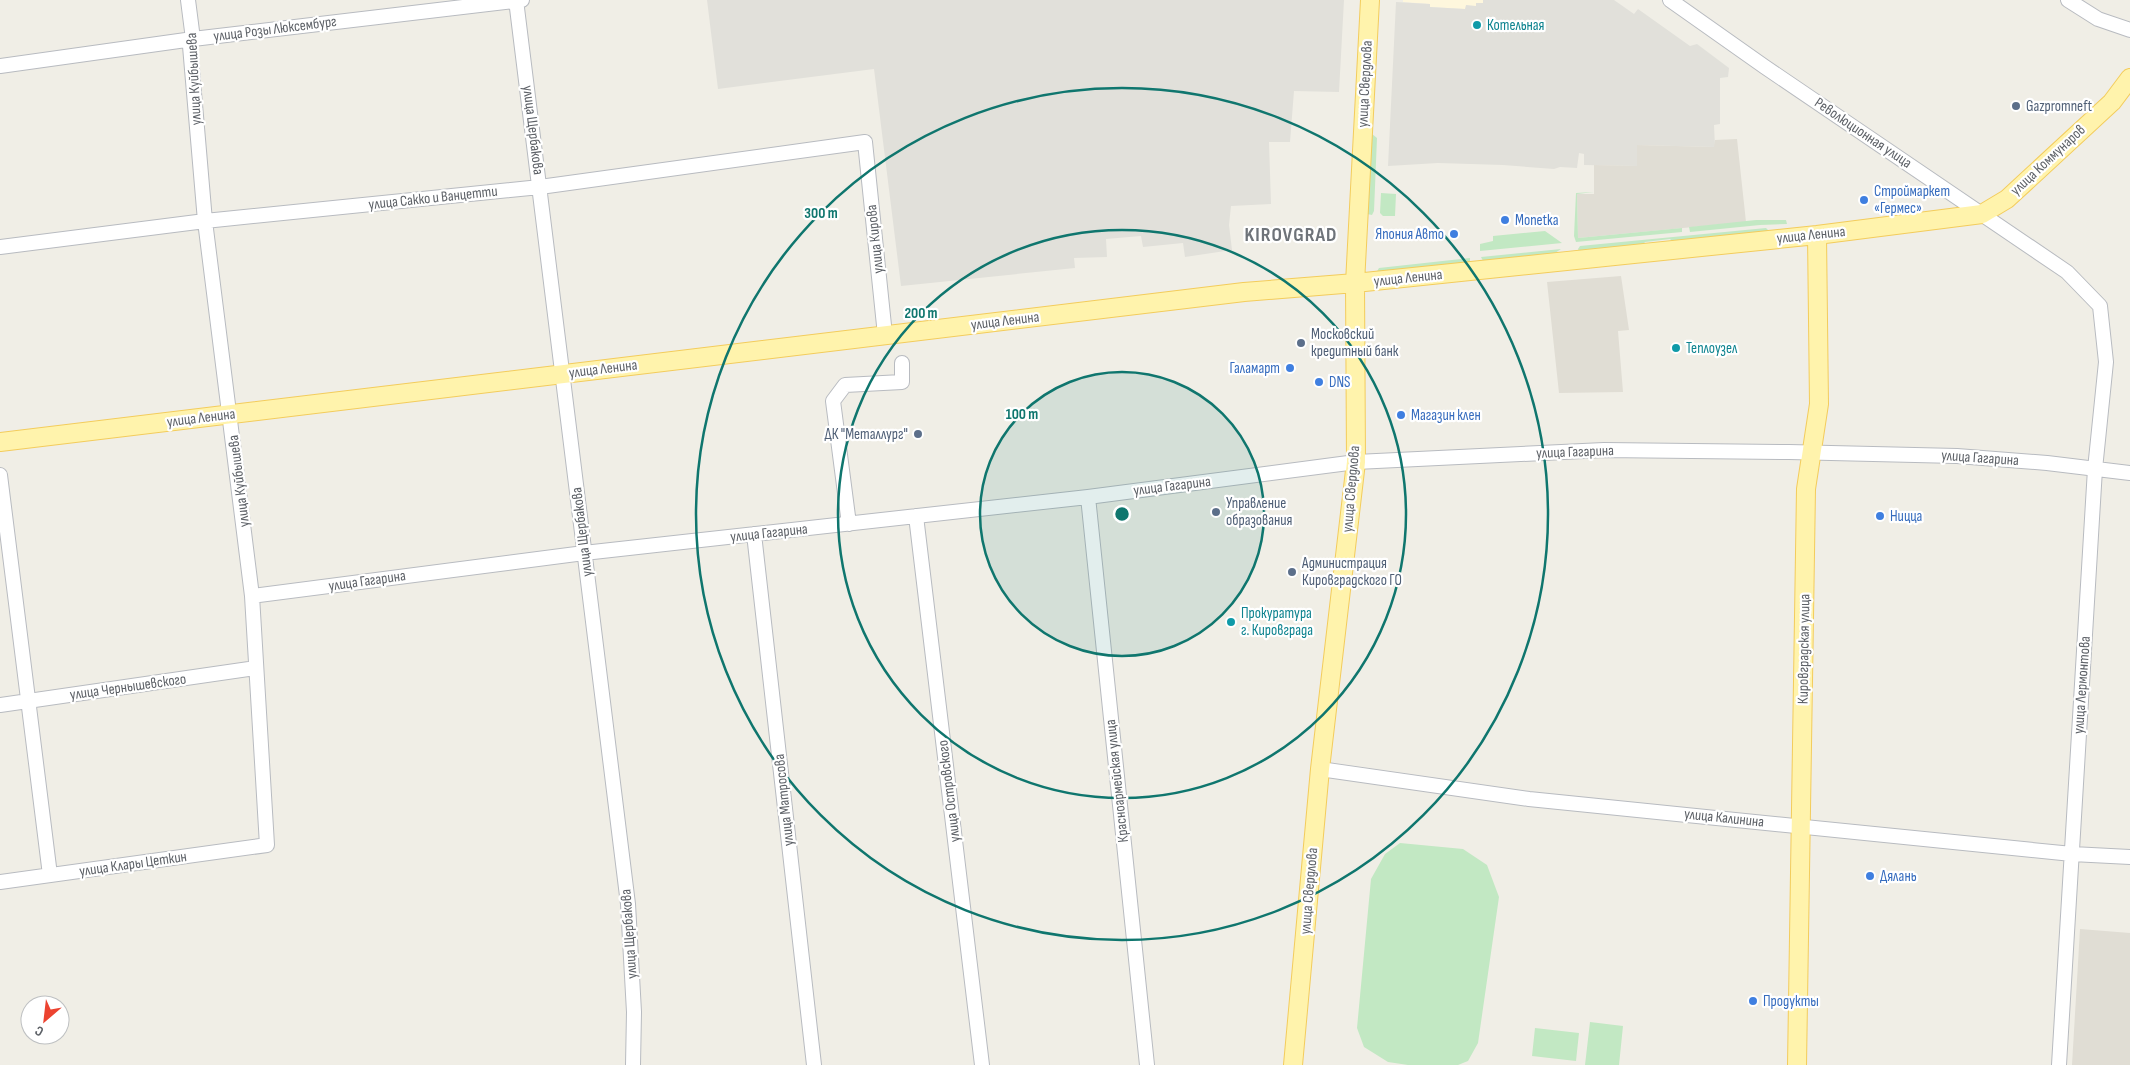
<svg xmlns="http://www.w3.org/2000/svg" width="2130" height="1065" viewBox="0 0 2130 1065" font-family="'Sofia Sans Condensed',sans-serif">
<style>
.commercial{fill:#fef7dd}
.industrial{fill:#e1e0da}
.education{fill:#e0ddd4}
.green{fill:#c2e8c3}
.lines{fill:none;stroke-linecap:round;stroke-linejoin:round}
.minor-casing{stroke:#b8bbc0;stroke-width:16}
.major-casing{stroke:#f3cc5c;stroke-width:20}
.minor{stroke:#fff;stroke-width:14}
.major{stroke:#fff3ac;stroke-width:18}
.ring{fill:none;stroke:#0f766e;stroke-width:2.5}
.culture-dot{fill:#0f9aa8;stroke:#fff;stroke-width:2}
.service-dot{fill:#5c6f8a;stroke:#fff;stroke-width:2}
.shop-dot{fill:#3f7fe0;stroke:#fff;stroke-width:2}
.labels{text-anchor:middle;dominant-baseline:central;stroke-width:4.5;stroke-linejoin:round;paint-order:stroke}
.culture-label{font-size:15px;fill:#0d838f;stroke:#fff;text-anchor:start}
.street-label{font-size:15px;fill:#5d6167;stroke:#fff}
.service-label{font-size:15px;fill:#4e5e75;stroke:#fff;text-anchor:start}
.shop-label{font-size:15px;fill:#366cbe;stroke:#fff;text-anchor:start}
.district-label{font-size:20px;font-weight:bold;letter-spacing:1px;fill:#6e7379;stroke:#fff}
.centre{fill:#0f766e;stroke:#fff;stroke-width:2.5}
.ring-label{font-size:15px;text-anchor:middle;font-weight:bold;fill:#0f766e;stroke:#fff;stroke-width:4.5;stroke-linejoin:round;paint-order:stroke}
</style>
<rect width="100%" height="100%" fill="#f0eee6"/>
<path class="commercial" d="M1403,0H1483V4L1465,9L1430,7V4L1403,2Z"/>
<path class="industrial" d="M707,0H1344L1339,92L1294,91L1290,142H1269L1271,204L1231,206L1229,225L1232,250L1185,257L1183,243L1143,247L1141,236L1106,239L1107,257L1074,258L1075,268L901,286L874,69L718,89Z
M1483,0H1614L1634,14L1638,9L1690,46L1697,44L1729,68L1728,77L1720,78V124L1714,125L1715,147L1637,145V166L1584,165V154L1579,153L1577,168L1560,167L1554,169L1503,165L1438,163L1388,166L1396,2L1430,4V7L1465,9L1466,5L1476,6V3H1483Z"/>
<path class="education" d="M1737,139L1746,222L1578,238L1577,194H1594V165L1637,166V145L1714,147L1715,140Z
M1621,276L1629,330L1618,331L1623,392L1559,393L1547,282Z
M2080,929L2130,933V1065H2072Z"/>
<path class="green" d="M1372,134L1377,138L1374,211L1372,215L1367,214L1371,135Z
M1594,192L1577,194L1578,238L1682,228V232L1576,242L1574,236L1576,193Z
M1381,193L1396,194L1395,216H1383L1380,213Z
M1756,220H1786L1787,224L1760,225L1690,232L1689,227Z
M1766,228L1768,230L1766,233L1674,243L1670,239L1645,242L1642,246L1579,251L1578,249L1580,246Z
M1545,231L1562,243L1480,251V244L1493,241V236Z
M1561,249L1555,253L1483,261L1481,257Z
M1470,258V261L1466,263L1376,273L1379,268Z
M1400,843L1463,849L1487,865L1499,897L1478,1043L1468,1061L1458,1065H1408L1388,1062L1364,1047L1357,1028L1371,879L1385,854Z
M1590,1022L1623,1026L1619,1065H1585Z
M1535,1028L1579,1033L1576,1061L1532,1056Z"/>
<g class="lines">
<g class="minor-casing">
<path id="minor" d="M516,0L628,904L634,1012L633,1065
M1670,0L1765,67L2067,272L2100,306L2106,362L2095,469L2059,1065
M2068,0L2098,19L2130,30
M0,66L193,39L522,0
M0,247L205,221L540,187L865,142L885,335
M0,475L50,875
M1088,497L1147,1065
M916,516L982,1065
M849,524L833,401L845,385L902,382V363
M754,534L814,1065
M252,596L584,553L1088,497L1356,462L1604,450L1789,452L1957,456L2047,463L2130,473
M0,705L256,668
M1320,769L1529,799L2072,854L2130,857
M0,882L267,845L252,596L205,221L190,46L193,39L188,0"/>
</g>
<g class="major-casing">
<path id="major" d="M0,442L1244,292L1355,283L1817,235L1982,214L2007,199L2112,102L2130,78
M1293,1065L1320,769L1356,462L1355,283L1370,0
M1797,1065L1806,489L1819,404L1817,235"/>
</g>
<use href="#minor" class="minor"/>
<use href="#major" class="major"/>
</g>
<circle cx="1122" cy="514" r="142" fill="#0f766e" fill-opacity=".12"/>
<g class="ring">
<circle cx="1122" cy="514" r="142"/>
<circle cx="1122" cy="514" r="284"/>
<circle cx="1122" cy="514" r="426"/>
</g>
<g class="culture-dot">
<circle cx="1477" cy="25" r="5"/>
<circle cx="1676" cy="348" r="5"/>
<circle cx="1231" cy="622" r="5"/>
</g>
<g class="service-dot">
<circle cx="2016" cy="106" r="5"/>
<circle cx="1301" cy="343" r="5"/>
<circle cx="918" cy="434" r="5"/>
<circle cx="1216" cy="512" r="5"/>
<circle cx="1292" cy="572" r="5"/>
</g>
<g class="shop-dot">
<circle cx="1864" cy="200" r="5"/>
<circle cx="1505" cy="220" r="5"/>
<circle cx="1454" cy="234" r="5"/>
<circle cx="1290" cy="368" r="5"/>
<circle cx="1319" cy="382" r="5"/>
<circle cx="1401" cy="415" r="5"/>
<circle cx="1880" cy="516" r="5"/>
<circle cx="1870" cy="876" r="5"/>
<circle cx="1753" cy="1001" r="5"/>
</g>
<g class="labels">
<g class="culture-label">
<text x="1487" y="25">Котельная</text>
<text x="1686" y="348">Теплоузел</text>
<text x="1241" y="613">Прокуратура<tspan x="1241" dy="17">г. Кировграда</tspan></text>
</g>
<g class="street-label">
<text transform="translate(275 29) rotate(-7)">улица Розы Люксембург</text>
<text transform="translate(194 79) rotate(-93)">улица Куйбышева</text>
<text transform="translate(1365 84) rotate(-87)">улица Свердлова</text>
<text transform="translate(533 130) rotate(83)">улица Щербакова</text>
<text transform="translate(1863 133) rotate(34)">Революционная улица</text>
<text transform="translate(2048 160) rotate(-43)">улица Коммунаров</text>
<text transform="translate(433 198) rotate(-6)">улица Сакко и Ванцетти</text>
<text transform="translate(1811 235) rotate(-6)">улица Ленина</text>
<text transform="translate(875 239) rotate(-96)">улица Кирова</text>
<text transform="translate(1408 278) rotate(-6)">улица Ленина</text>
<text transform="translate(1005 321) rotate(-7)">улица Ленина</text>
<text transform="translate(603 369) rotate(-7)">улица Ленина</text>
<text transform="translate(201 418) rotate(-7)">улица Ленина</text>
<text transform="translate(1575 452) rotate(-2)">улица Гагарина</text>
<text transform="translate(1980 458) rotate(4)">улица Гагарина</text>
<text transform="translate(239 481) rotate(-97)">улица Куйбышева</text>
<text transform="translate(1172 486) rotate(-7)">улица Гагарина</text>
<text transform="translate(1351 489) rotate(-85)">улица Свердлова</text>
<text transform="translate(582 532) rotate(-97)">улица Щербакова</text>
<text transform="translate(769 533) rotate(-6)">улица Гагарина</text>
<text transform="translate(367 581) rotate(-8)">улица Гагарина</text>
<text transform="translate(1804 649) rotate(-89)">Кировградская улица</text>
<text transform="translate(2082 685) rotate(-86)">улица Лермонтова</text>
<text transform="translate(128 687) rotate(-8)">улица Чернышевского</text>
<text transform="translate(1117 781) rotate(-96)">Красноармейская улица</text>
<text transform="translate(949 791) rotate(-97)">улица Островского</text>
<text transform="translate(784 800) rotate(-96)">улица Матросова</text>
<text transform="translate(1724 818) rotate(6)">улица Калинина</text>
<text transform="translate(133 864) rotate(-8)">улица Клары Цеткин</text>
<text transform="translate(1309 891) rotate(-85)">улица Свердлова</text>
<text transform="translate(629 934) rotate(-94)">улица Щербакова</text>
</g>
<g class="service-label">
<text x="2026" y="106">Gazpromneft</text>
<text x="1311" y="334">Московский<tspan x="1311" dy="17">кредитный банк</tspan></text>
<text x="908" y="434" text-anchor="end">ДК "Металлург"</text>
<text x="1226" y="503">Управление<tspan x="1226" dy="17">образования</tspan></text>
<text x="1302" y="563">Администрация<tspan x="1302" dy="17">Кировградского ГО</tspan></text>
</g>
<g class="shop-label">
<text x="1874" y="191">Строймаркет<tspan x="1874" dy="17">«Гермес»</tspan></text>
<text x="1515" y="220">Monetka</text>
<text x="1444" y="234" text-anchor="end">Япония Авто</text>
<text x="1280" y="368" text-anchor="end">Галамарт</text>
<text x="1329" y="382">DNS</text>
<text x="1411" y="415">Магазин клен</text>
<text x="1890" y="516">Ницца</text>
<text x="1880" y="876">Дялань</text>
<text x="1763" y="1001">Продукты</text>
</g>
<g class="district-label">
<text x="1291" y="235">KIROVGRAD</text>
</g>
</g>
<circle cx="1122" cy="514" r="8" class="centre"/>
<g class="ring-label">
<text x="821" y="218">300 m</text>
<text x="921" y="318">200 m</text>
<text x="1022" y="419">100 m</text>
</g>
<g transform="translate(45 1020) rotate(208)"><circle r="24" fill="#ffffff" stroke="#bec0c2"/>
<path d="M0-4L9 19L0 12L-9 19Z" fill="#ec4330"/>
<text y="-8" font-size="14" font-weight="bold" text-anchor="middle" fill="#5d6167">С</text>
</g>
</svg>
